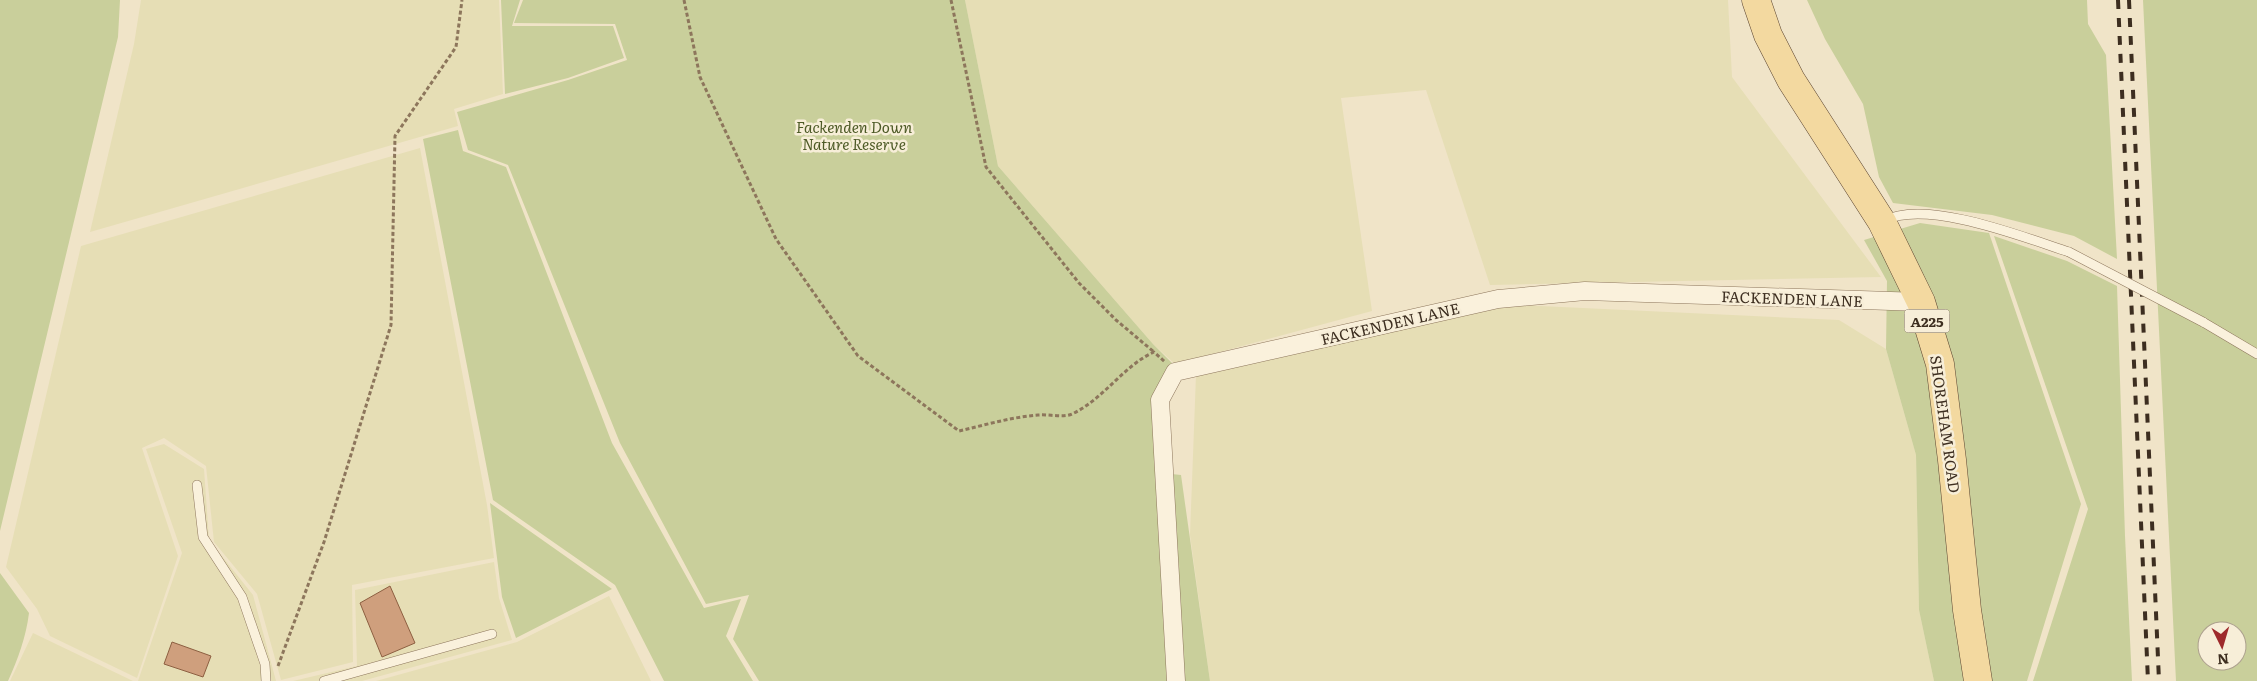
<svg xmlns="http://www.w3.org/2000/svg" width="2257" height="681" viewBox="0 0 2257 681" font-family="Literata,serif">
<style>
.farmland{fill:#e6deb5}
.green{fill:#c9cf9b;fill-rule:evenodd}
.building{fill:#cf9f7d;stroke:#8d5f41}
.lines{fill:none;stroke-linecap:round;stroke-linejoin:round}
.lane-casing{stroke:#8d765c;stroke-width:10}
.street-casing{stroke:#8d765c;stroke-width:19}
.primary-casing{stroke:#5b4430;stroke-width:29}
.path{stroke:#8d765c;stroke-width:3;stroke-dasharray:4 2.5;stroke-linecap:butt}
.lane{stroke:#faf1dc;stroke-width:9}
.street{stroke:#faf1dc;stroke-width:18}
.primary{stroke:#f3d9a0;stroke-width:28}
.rail{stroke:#3d2e20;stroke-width:4;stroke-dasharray:9 9;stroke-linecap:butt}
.lane-bridge-casing{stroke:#8d765c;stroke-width:10;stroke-linecap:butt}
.lane-bridge{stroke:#faf1dc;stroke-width:9}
.labels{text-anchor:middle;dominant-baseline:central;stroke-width:5;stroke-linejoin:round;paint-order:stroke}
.shield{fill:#f7eed8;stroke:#756857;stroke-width:1}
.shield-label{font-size:14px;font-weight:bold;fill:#3d2e20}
.park-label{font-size:15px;font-style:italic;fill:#4d5a26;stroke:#f7eed8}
.street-label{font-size:15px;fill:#3d2e20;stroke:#f7eed8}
</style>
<rect width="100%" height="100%" fill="#f0e4c8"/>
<path class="farmland" d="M141,0H499L503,94L454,109L458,126L90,232L134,44Z
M965,0H1728L1732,77L1881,277L1490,285L1426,90L1341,98L1372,311L1175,364L1153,344L998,166Z
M420,148L487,505L494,558L352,585L353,662L281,680L257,594L214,542L206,466L164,438L142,448L178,556L137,678L50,636L37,609L6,567L81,246Z
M1496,304L1839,320L1886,349L1916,455L1919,610L1934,681H1210L1190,535L1196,375Z
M164,444L204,469L209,540L253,595L276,681H138L182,553L146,449Z
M494,562L499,598L512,640L362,681H293L357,666L355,590Z
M609,596L651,681H376L517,642Z
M33,633L133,681H10Z"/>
<path class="green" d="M0,0H120L118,37L0,531Z
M501,0H520L512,26H613L624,58L568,78L505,94Z
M523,0H965L998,166L1153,344L1173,364L1155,401L1162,473L1181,475L1210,681H759L733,639L749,595L706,604L620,443L508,165L468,150L457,112L568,80L627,60L615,24L514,23Z
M1807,0H2087L2088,24L2106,55L2117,259L2074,236L1992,215L1893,203L1879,177L1863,104L1825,39Z
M2143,0H2257V681H2176ZM2207,631H2237V661H2207Z
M458,130L463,151L506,167L612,443L704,608L741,599L726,636L753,681H664L615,585L493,500L423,139Z
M1920,223L1989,233L2081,504L2027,681H1934L1919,610L1916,455L1886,349L1887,281L1864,240Z
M1994,236L2067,261L2117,286L2125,536L2132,681H2033L2088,509Z
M490,503L612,589L516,638L502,597Z
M0,573L29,613C26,637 18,659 8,681H0Z"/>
<path class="building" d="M390,586L415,643L382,657L360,603Z
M172,642L211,656L203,677L164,664Z"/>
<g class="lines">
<g class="lane-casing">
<path id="lane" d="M1884,221C1925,198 2026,238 2069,252
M2203,322L2257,354
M197,485L203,537L242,597L265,664L266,681
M324,681L492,634"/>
</g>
<g class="street-casing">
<path id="street" d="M1176,681L1160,400L1175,372L1498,299L1585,291L1921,302"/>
</g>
<g class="primary-casing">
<path id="primary" d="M1756,0L1768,35L1791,80L1882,222L1921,302L1940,364L1952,460L1967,610L1978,681"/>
</g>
<path class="path" d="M684,0L700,77L776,239L858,356L959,431C985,425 1012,417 1038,415C1049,414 1063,418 1072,414C1104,399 1123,366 1154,352L1165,362
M951,0L986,167L1079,283L1116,320L1154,352
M278,666L324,542L391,325L395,136L456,47L462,0"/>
<use href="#lane" class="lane"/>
<use href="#street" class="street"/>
<use href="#primary" class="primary"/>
<path class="rail" d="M2118,0L2148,681
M2129,0L2159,681"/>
<g class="lane-bridge-casing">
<path id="lane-bridge" d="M2069,252L2203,322"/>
</g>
<use href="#lane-bridge" class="lane-bridge"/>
</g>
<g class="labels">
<rect class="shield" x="1904.5" y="309.5" width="45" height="23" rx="4"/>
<g class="shield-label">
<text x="1927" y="321">A225</text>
</g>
<g class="park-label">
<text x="854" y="126">Fackenden Down<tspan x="854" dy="17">Nature Reserve</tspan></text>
</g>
<g class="street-label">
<text transform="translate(1792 298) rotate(2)">FACKENDEN LANE</text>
<text transform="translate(1390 323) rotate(-13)">FACKENDEN LANE</text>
<text transform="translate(1946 424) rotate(82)">SHOREHAM ROAD</text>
</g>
</g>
<g transform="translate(2222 646) rotate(175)"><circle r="24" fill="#f7eed8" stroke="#ada18e"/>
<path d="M0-4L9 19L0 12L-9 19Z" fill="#9e2a2b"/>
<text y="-8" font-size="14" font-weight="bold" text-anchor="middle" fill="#3d2e20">N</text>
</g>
</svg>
